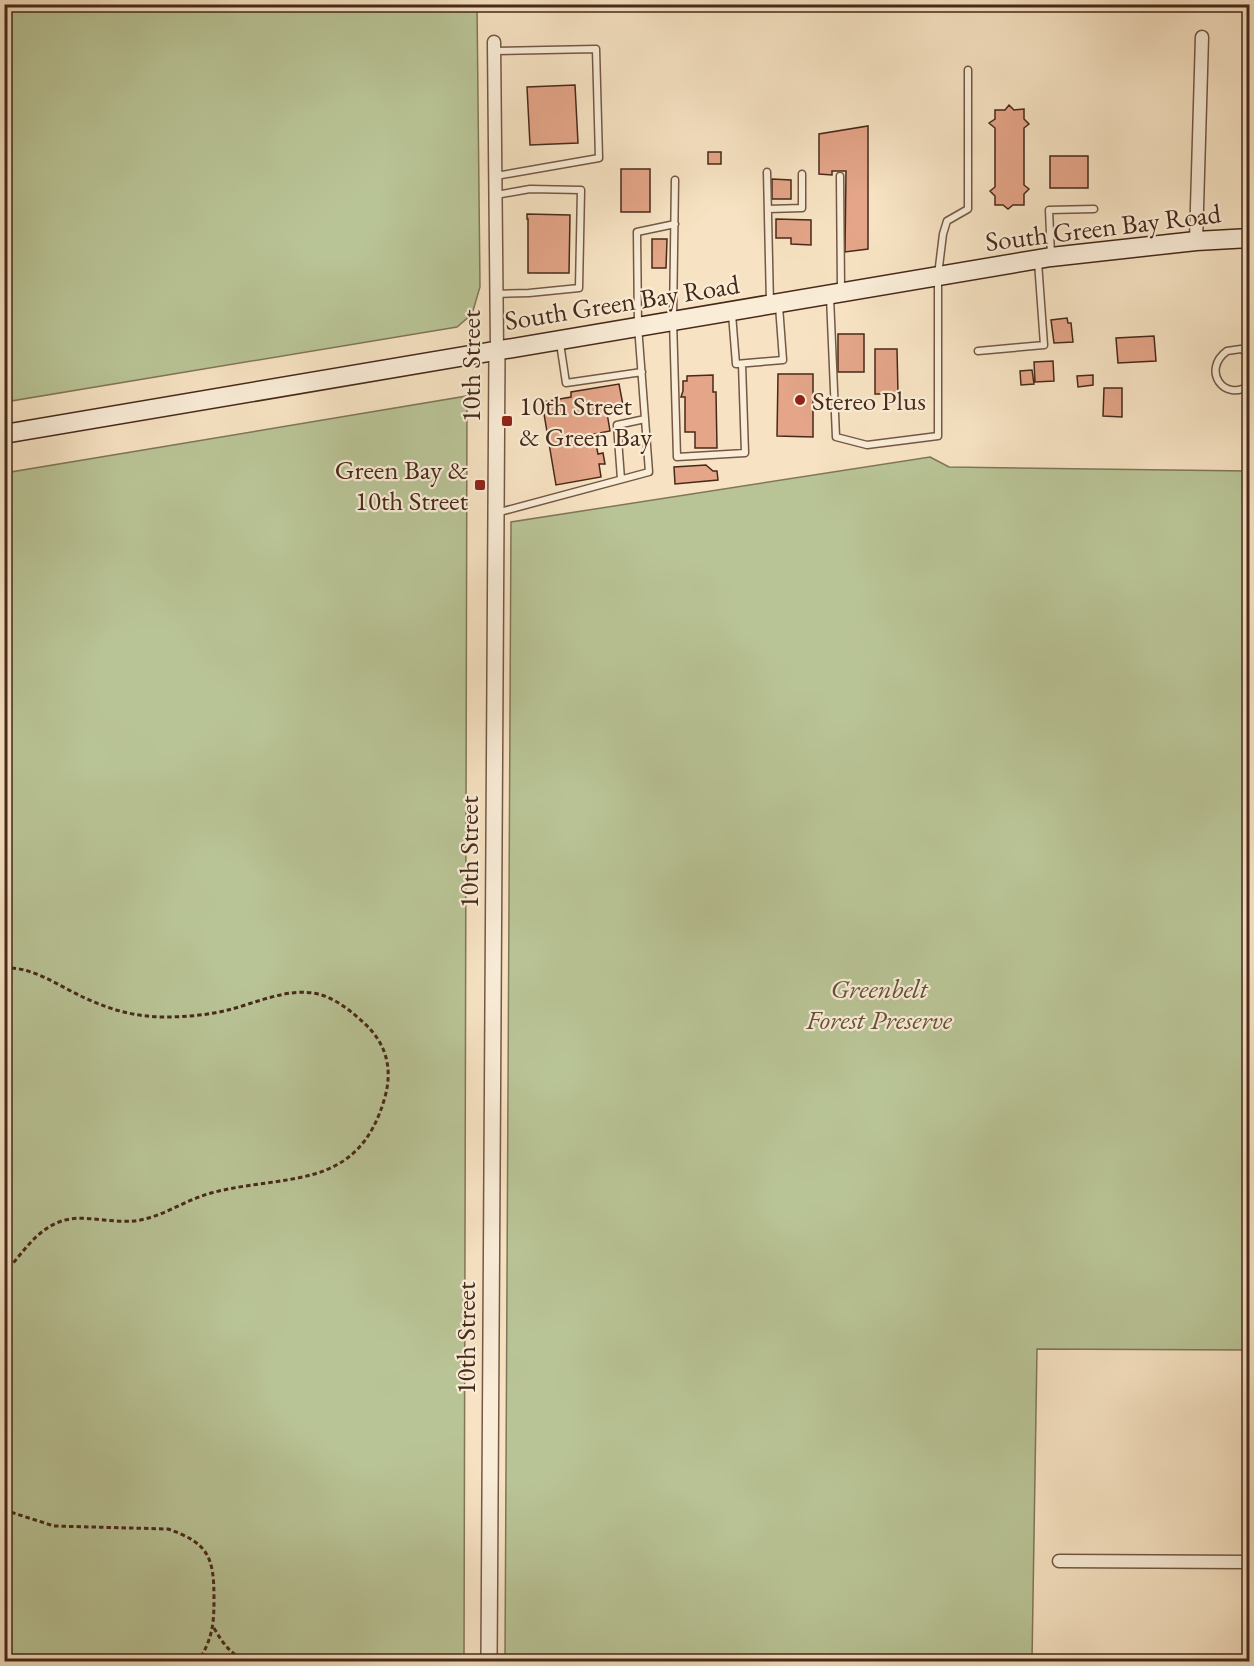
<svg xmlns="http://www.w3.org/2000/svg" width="1254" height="1666" viewBox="0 0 1254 1666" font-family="'EB Garamond',serif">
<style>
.green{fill:#b9c496;stroke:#807658;stroke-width:1.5}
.building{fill:#e4a588;stroke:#47291a;stroke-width:1.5}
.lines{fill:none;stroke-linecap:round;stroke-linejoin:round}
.service-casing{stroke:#735844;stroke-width:9}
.minor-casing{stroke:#735844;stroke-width:15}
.tertiary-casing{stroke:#735844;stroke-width:18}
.secondary-casing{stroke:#47291a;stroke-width:21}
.path{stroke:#47291a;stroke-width:3;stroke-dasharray:4.5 3;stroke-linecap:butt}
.service{stroke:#faedd8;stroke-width:6}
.minor{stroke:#faedd8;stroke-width:12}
.tertiary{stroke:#faedd8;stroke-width:15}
.secondary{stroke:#faedd8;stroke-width:18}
.poi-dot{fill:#8f2418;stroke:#faedd8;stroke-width:2}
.labels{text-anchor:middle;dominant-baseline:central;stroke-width:4.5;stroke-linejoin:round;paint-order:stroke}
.street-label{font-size:27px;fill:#47291a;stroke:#faedd8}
.poi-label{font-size:27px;fill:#47291a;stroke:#faedd8;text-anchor:start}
.park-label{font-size:27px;font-style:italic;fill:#645039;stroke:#faedd8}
</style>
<rect width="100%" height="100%" fill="#f7e3c3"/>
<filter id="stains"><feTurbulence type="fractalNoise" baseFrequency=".00333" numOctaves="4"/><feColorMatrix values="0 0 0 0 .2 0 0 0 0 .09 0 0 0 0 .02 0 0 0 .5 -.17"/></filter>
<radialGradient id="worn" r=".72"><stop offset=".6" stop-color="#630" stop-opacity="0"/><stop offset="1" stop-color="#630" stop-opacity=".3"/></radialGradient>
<path class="green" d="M5,4L477,5L480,287L472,314L457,327L5,402Z
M467,396L464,1661H5V473Z
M930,457L949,467L1249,471V1350L1037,1349L1032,1661H505L511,522Z"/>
<path class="building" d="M575,85L578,143L530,145L527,87Z
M1009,105L1014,110L1024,109V119L1029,124L1024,128V185L1029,189L1024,194V205H1013L1008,209L1003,205H995V196L990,191L995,187V128L989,123L995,119V110H1005Z
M868,126V249L845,252L846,171H832V175L819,174V134Z
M708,152H721V164H708Z
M1050,156H1088V188H1050Z
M621,169H650V212H621Z
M772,179L791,180V199H772Z
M527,214L570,215L569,273H528V219H527Z
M776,219L811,220V245L791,244V238H776Z
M652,239H667L666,268H652Z
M1067,318L1068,323H1071L1073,342L1054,343L1051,320Z
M838,334H864V372H838Z
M1154,336L1156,361L1118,363L1116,338Z
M875,349H897L898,394H875Z
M1053,361L1054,381L1035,382L1034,362Z
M1032,370L1034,384L1021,385L1020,371Z
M778,374H813V437L777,436Z
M713,375V392H716L717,448H695V432H685V397H681L683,391V381H687V376Z
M1093,375V385L1078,387L1077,376Z
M619,384L623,405L606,407L610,431L594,434L598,454L603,453L605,464H599L601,477L556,485L542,402L571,397V392Z
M1104,388H1122V417L1103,416Z
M706,465L713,471H717L718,480L675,484L674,467Z"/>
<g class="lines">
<g class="service-casing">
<path id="service" d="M494,51L596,49L599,158L496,176
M767,172L770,304
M840,176L841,289
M675,180L673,320L677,457L745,453L742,364
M768,209L802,208V174
M1051,255L1049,210L1094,209
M495,294L529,293L579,288L581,190L530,189L496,195
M830,297L836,437L867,445L938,436V275L943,234L947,221L968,209V70
M732,314L736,364L783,360L779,306
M560,343L566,383L642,372
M978,351L1044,345L1038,262
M1250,354L1241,349L1227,351C1201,370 1224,403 1250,385
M621,479L617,425L645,419
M496,513L649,472L638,326L637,232L675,224"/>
</g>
<g class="minor-casing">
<path id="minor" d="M494,42L497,350
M1196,241L1202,37
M1059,1561L1250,1562"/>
</g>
<g class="tertiary-casing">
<path id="tertiary" d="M489,1662L497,350"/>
</g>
<g class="secondary-casing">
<path id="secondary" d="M4,434L1051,257L1196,241L1250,238"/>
</g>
<path class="path" d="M4,968C33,966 60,987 85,998C111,1010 136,1017 165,1017C186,1017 208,1015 228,1010C256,1003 289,987 318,994C335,998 351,1011 364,1023C386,1043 393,1068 385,1097C358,1193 286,1173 211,1193C185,1200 161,1218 134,1221C113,1223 89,1216 70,1219C39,1224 23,1253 4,1274
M4,1510L54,1526L168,1529C209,1543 214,1558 214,1599C214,1626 212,1639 198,1662
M214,1628C223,1644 231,1654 247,1662"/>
<use href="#service" class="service"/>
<use href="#minor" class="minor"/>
<use href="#tertiary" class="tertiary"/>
<use href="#secondary" class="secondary"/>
</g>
<g class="poi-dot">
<circle cx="800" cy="400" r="6"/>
<rect x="501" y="415" width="12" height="12" rx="3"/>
<rect x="474" y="479" width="12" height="12" rx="3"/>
</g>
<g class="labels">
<g class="street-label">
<text transform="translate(1103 227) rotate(-7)">South Green Bay Road</text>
<text transform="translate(622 302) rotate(-9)">South Green Bay Road</text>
<text transform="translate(470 366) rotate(-90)">10th Street</text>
<text transform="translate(468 852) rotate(-90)">10th Street</text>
<text transform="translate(465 1338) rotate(-90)">10th Street</text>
</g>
<g class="poi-label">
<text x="812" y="400">Stereo Plus</text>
<text x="519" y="405">10th Street<tspan x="519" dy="31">&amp; Green Bay</tspan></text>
<text x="468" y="469" text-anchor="end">Green Bay &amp;<tspan x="468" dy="31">10th Street</tspan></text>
</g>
<g class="park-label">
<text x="879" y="988">Greenbelt<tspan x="879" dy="31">Forest Preserve</tspan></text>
</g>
</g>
<rect width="1254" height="1666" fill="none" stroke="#f7e3c3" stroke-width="24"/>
<rect x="6" y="6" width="1242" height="1654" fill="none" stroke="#47291a" stroke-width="3"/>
<rect x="12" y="12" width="1230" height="1642" fill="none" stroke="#47291a" stroke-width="1.5"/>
<rect width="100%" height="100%" filter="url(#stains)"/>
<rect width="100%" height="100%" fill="url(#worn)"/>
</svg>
